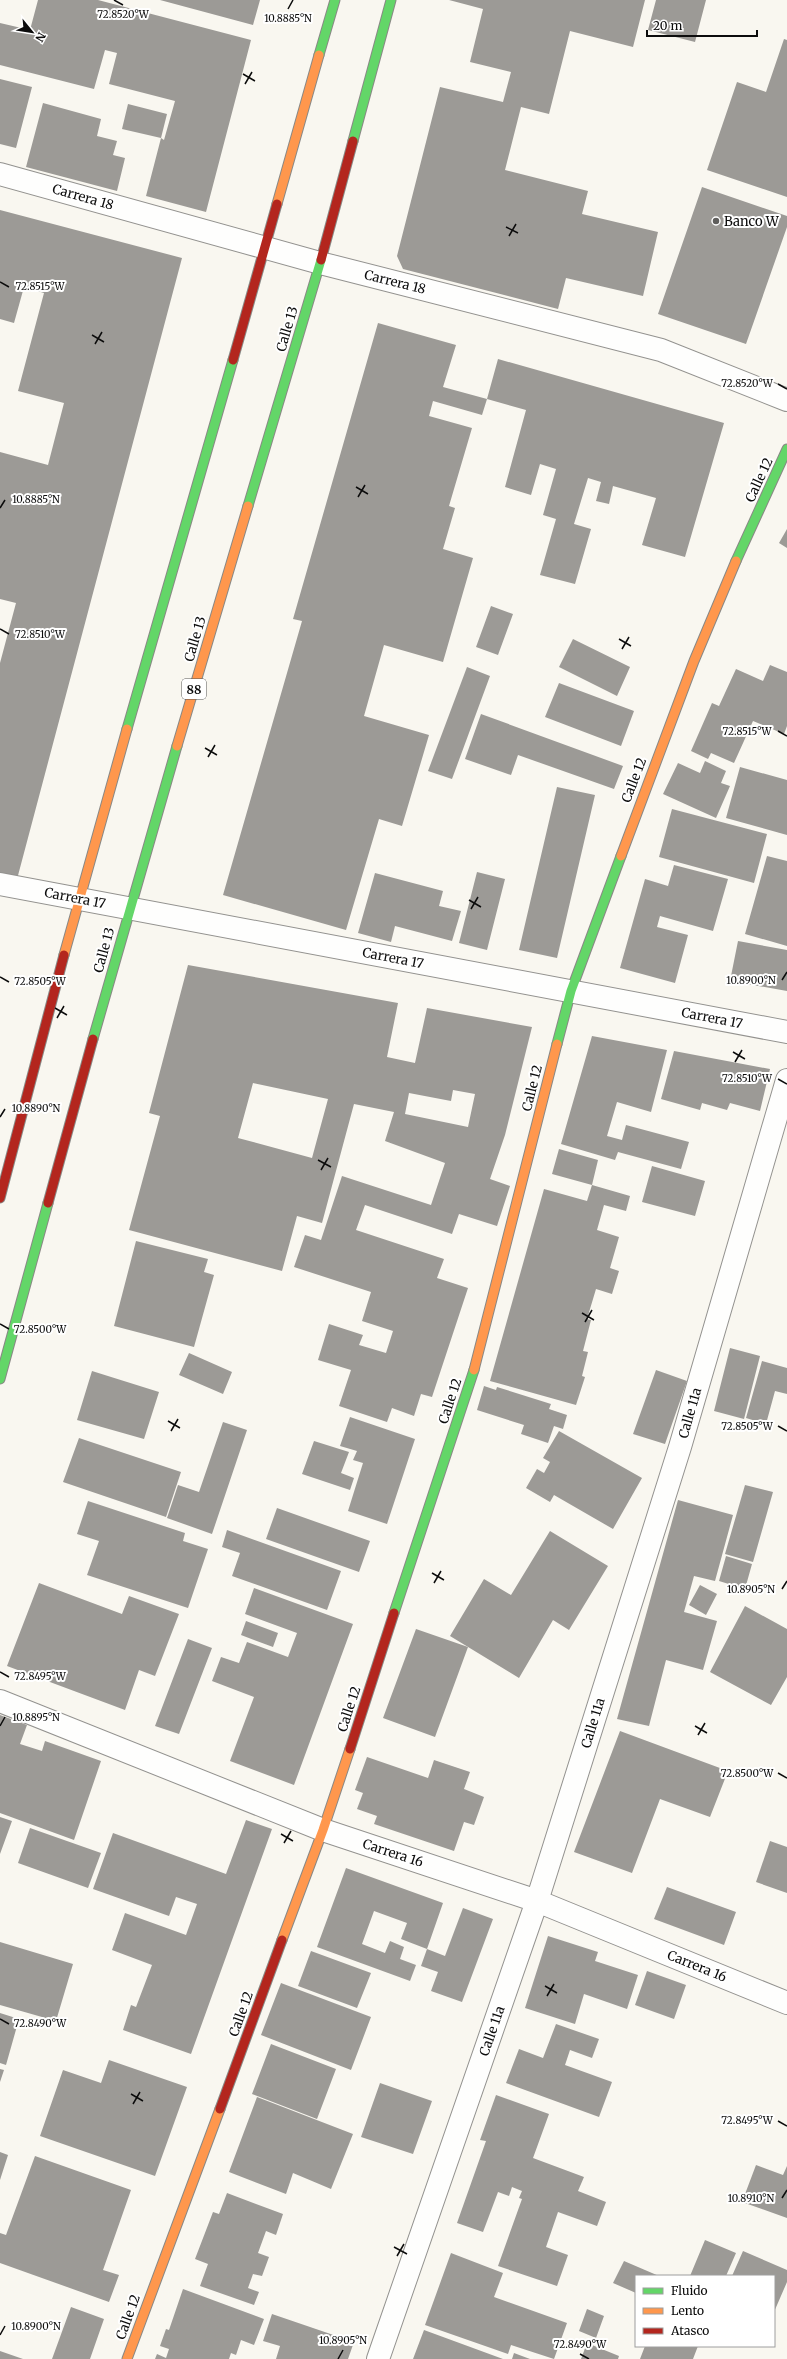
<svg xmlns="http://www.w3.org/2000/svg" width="787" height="2359" viewBox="0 0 787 2359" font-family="Merriweather,serif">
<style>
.building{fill:#9c9a96;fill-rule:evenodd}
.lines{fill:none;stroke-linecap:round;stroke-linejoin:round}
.street-casing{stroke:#93928f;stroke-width:24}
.fast-casing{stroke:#898885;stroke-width:11}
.slow-casing{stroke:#898885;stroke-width:11}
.jam-casing{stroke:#898885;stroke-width:11}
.street{stroke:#fefefd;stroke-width:22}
.fast{stroke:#63d668;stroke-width:9}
.slow{stroke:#ff974d;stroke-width:9}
.jam{stroke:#b3261e;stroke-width:9}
.ticks{fill:none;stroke:#0c0c0c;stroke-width:1.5}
.poi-dot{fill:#5f5e5c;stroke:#fff;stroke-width:1.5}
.labels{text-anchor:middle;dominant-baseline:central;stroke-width:4;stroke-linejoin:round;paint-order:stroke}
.shield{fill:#fff;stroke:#555;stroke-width:1}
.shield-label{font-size:12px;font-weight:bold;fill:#0c0c0c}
.street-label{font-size:13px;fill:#0c0c0c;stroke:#fff}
.poi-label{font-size:13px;fill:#0c0c0c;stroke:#fff;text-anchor:start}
.ticks-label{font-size:10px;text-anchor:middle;fill:#0c0c0c;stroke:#fff;stroke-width:4;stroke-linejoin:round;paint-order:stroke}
</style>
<rect width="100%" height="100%" fill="#f9f7f0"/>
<path class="building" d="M38,0H98L251,40L206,212L146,196L161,138L122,129L128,104L167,114L161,138L164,140L175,101L109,84L117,53L105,50L94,89L0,65V23L30,30Z
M160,0H260L253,25Z
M449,0H645L633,47L570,31L549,114L521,107L505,170L588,191L582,214L658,232L643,296L566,278L558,309L403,269L397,256L440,87L503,102L511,72L470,62L483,9Z
M656,0H706L695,42L648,30Z
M784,39L787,40V197L707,170L737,82L766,92Z
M0,79L32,87L16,148L0,144Z
M43,103L101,119L97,136L117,141L113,155L125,158L117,191L26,167Z
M702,187L787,216V227L746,344L658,314Z
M0,210L182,258L16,883L0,879V663L16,603L0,599V452L48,465L64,403L18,391L44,293L24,287L14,323L0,319Z
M378,323L456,345L443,387L487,399L482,415L433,401L429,416L472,428L449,506L455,508L443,549L473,558L443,662L384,645L364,716L429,735L402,826L379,819L346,930L223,895L302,621L293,619Z
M498,359L724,423L685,557L642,545L656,498L613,486L609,504L596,501L601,482L588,478L574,524L591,529L575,584L540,575L556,519L543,515L556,469L540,464L531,495L505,487L526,410L487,399Z
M787,529V548L779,543Z
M491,606L513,614L498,655L476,647Z
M573,639L630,667L617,696L559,667Z
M770,665L787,672V726L784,734L753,721L734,763L711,753L708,759L691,751L712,703L719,706L736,669L763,681Z
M467,667L490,676L452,779L428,771Z
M559,683L634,711L621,746L545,717Z
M481,714L623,766L614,789L518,755L511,775L465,759Z
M705,761L726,771L721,783L730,786L716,818L663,794L678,763L700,773Z
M740,767L787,780V835L726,818Z
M557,787L595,795L557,958L519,950Z
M672,809L767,834L754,883L659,857Z
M767,856L787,861V946L745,934Z
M674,865L728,879L713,931L660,916L657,927L688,935L675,983L620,968L645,879L668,886Z
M477,872L505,879L487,950L459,943Z
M375,873L443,891L439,906L461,911L452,941L395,926L391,942L358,933Z
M738,941L787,950V991L730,981Z
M188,965L398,1003L387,1057L415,1063L427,1008L532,1027L505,1135L490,1179L510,1186L497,1226L459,1214L452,1234L365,1205L356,1230L444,1259L437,1278L468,1288L432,1397L421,1394L414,1416L392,1408L387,1422L339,1406L351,1370L318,1360L329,1324L363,1335L359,1345L386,1353L393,1331L362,1321L371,1292L294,1267L305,1235L321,1240L342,1176L431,1205L445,1163L385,1141L394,1112L354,1104L322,1223L297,1216L282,1271L129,1230L160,1116L149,1113ZM253,1083L328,1099L312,1158L238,1138ZM453,1090L475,1094L468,1127L405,1114L409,1093L451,1101Z
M592,1036L667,1050L651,1112L617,1102L607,1136L622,1140L626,1125L689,1142L681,1169L618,1152L615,1160L561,1144Z
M674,1051L770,1069L760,1111L730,1103L727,1110L702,1103L700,1110L661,1099Z
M559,1149L598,1160L592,1185L552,1174Z
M652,1166L705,1181L695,1216L642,1202Z
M592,1185L630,1196L626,1211L604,1205L597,1230L619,1237L610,1268L619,1271L612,1294L596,1289L587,1319L591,1320L583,1351L588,1352L582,1376L585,1377L576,1405L490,1381L544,1189L587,1201Z
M136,1241L208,1259L204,1272L214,1275L194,1347L114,1326Z
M730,1348L760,1356L744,1419L714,1411Z
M189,1353L232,1372L223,1394L179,1375Z
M762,1361L787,1368V1394L775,1391L766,1424L746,1418Z
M656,1370L687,1381L665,1444L633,1434Z
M92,1371L159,1392L144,1439L77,1420Z
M484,1386L496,1390L497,1387L551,1404L549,1409L567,1415L563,1429L554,1426L548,1443L521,1434L524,1425L477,1410Z
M350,1417L415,1439L387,1524L348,1511L363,1463L353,1460L357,1451L340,1446Z
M223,1422L247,1430L212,1534L167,1518L178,1485L199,1492Z
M559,1431L642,1478L613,1529L554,1495L550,1502L526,1488L537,1469L544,1473L550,1462L543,1458Z
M79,1438L181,1472L166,1517L63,1482Z
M314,1441L349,1452L341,1473L354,1478L350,1490L302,1474Z
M745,1485L773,1492L753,1562L725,1554Z
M678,1500L733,1515L715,1581L694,1576L684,1612L717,1621L703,1670L666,1660L649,1726L617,1719Z
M88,1501L185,1533L183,1541L208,1549L188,1608L87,1575L99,1541L77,1534Z
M277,1508L370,1541L359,1572L266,1539Z
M227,1530L341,1571L327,1610L232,1576L240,1553L222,1547Z
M550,1531L608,1566L569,1630L553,1620L519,1678L450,1636L484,1579L511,1595Z
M726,1556L752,1564L745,1589L719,1581Z
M39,1583L122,1614L129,1596L179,1614L155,1676L139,1670L125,1710L7,1666Z
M700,1585L717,1594L706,1615L689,1605Z
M254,1588L353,1624L294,1785L230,1761L254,1697L212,1681L221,1657L239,1663L247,1642L288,1657L297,1633L245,1614Z
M745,1606L787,1629V1677L771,1705L710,1672Z
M246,1621L278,1633L273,1647L241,1635Z
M416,1629L468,1647L435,1737L383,1718Z
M188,1639L212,1648L179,1734L155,1726Z
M0,1715L27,1725L20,1744L42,1751L45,1741L101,1761L74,1840L0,1813Z
M620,1731L728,1771L710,1817L660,1799L632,1873L574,1852Z
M367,1757L428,1778L434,1760L470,1772L464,1789L484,1797L474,1825L464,1822L454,1851L374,1824L377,1816L357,1809L363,1793L355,1790Z
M0,1817L12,1821L0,1854Z
M246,1820L272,1829L191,2054L123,2030L131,2005L136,2007L152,1965L112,1950L125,1913L186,1935L197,1904L176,1897L169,1916L93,1889L113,1833L226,1874Z
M30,1828L101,1853L88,1888L18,1863Z
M770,1841L787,1847V1893L756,1882Z
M346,1868L443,1903L427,1949L401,1939L407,1923L374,1911L362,1944L385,1953L390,1941L404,1947L400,1959L416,1965L410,1981L317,1947Z
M667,1887L736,1912L724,1945L654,1919Z
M463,1908L493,1919L462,2002L431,1991L438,1972L421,1966L427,1949L445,1956Z
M548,1936L598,1952L595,1961L638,1975L627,2009L584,1994L575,2024L525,2008Z
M0,1942L73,1964L56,2021L0,2005Z
M311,1951L371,1973L357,2008L298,1986Z
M647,1971L686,1985L674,2019L635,2005Z
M281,1983L371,2017L351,2070L261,2035Z
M0,2013L19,2019L6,2065L0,2063Z
M556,2024L599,2039L592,2058L570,2050L565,2065L612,2082L599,2117L506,2083L519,2049L543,2058Z
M271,2044L336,2069L317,2119L252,2094Z
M109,2060L187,2087L155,2176L40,2136L63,2070L101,2083Z
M0,2069L4,2070L0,2082Z
M380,2083L432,2101L413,2154L361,2137Z
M496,2095L549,2114L533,2158L584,2177L578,2191L606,2202L597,2226L558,2212L546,2247L568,2255L557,2286L498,2266L522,2199L519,2198L522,2191L512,2187L509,2196L498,2192L483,2232L457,2223L486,2141L480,2140Z
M257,2097L353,2134L331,2189L293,2173L286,2194L229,2172Z
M0,2152L8,2155L0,2180Z
M35,2156L131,2190L103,2270L119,2275L109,2302L0,2263V2233L6,2235Z
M756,2165L783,2175L787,2166V2218L742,2202Z
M227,2193L283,2214L276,2235L266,2231L258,2253L269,2257L262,2276L253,2274L248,2288L259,2292L254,2305L200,2286L208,2264L195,2259L213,2212L219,2214Z
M705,2240L736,2253L726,2276H690Z
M743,2251L787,2270V2282L774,2312V2276H732Z
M451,2253L503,2273L494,2297L567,2323L554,2359L511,2345L508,2354L425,2325Z
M624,2261L659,2276H636V2293L613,2283Z
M183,2289L264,2319L254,2345L241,2340L236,2355L231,2353L229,2359H155L157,2354L166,2358L169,2349L160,2346L166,2329L169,2330Z
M71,2307L104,2319L90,2359H52Z
M587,2309L604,2316L596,2338L579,2331Z
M272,2314L354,2342L348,2359H276L280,2346L263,2341Z
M424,2330L503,2359H413Z
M587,2343L619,2356L618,2359H581Z
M645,2346H698L693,2359H640Z
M0,2351L23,2359H0Z
M514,2353L530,2359H512Z"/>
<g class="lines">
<g class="street-casing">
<path id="street" d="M0,174L320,263L661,350L787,400
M0,884L787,1032
M0,1701L323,1830L537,1901L787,2003
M378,2359L537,1901L680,1447L787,1080"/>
</g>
<g class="fast-casing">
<path id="fast" d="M319,55L335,0
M353,141L391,0
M248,506L321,260
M736,561L787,449
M127,729L233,360
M93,1039L177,746
M557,1044L571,991L621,856
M0,1379L48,1203
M394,1613L474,1370"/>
</g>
<g class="slow-casing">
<path id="slow" d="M277,204L319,55
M177,746L248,506
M621,856L694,661L736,561
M64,955L127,729
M474,1370L557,1044
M282,1940L323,1830L350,1749
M127,2359L220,2109"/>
</g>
<g class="jam-casing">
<path id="jam" d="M321,260L353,141
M233,360L277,204
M0,1198L64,955
M48,1203L93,1039
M350,1749L394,1613
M220,2109L282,1940"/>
</g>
<use href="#street" class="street"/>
<use href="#fast" class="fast"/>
<use href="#slow" class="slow"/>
<use href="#jam" class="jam"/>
</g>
<path class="ticks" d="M114,0L123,5M288,9L293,0M243,74L255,81M245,84L252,72M506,227L518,233M509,236L516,224M0,282L9,287M92,335L104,342M95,344L102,332M778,384L787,389M356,487L368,494M358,497L365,485M0,508L5,500M0,629L9,634M619,639L631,646M622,649L629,637M778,731L787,736M205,748L217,755M208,757L215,745M469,900L481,907M471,909L478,897M0,977L9,982M782,980L787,972M55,1008L67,1015M57,1018L64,1006M733,1052L745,1059M735,1062L742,1050M778,1079L787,1084M0,1117L5,1109M318,1160L331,1167M321,1170L328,1158M582,1313L594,1320M585,1322L592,1310M0,1324L9,1329M168,1421L180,1428M778,1426L787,1431M171,1431L178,1419M432,1573L444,1580M434,1583L441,1571M782,1589L787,1581M0,1672L9,1677M0,1726L5,1717M695,1726L707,1733M698,1735L705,1723M778,1773L787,1778M281,1834L293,1841M284,1843L291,1831M545,1986L557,1993M547,1996L554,1984M0,2019L9,2024M131,2094L143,2101M133,2104L140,2092M778,2121L787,2126M782,2198L787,2190M394,2247L407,2254M397,2256L404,2244M0,2335L5,2326M580,2354L589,2359M338,2359L343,2350"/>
<circle class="poi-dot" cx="716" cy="221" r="4"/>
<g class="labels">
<rect class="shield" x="182" y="679" width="24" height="20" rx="3"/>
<g class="shield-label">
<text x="194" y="689">88</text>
</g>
<g class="street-label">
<text transform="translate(83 197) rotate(16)">Carrera 18</text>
<text transform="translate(395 282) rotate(14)">Carrera 18</text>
<text transform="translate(287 329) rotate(-74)">Calle 13</text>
<text transform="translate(759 480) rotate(-65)">Calle 12</text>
<text transform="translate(195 639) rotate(-74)">Calle 13</text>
<text transform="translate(634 780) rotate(-69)">Calle 12</text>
<text transform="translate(75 898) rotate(11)">Carrera 17</text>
<text transform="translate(104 950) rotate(-75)">Calle 13</text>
<text transform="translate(393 958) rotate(11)">Carrera 17</text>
<text transform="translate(712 1018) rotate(11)">Carrera 17</text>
<text transform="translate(532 1088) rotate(-76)">Calle 12</text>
<text transform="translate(450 1401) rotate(-72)">Calle 12</text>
<text transform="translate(690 1413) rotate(-74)">Calle 11a</text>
<text transform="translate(349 1709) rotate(-72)">Calle 12</text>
<text transform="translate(593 1723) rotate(-73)">Calle 11a</text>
<text transform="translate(393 1853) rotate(18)">Carrera 16</text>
<text transform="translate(697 1966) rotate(22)">Carrera 16</text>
<text transform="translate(241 2014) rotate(-70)">Calle 12</text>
<text transform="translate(492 2031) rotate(-71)">Calle 11a</text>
<text transform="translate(128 2317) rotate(-70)">Calle 12</text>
</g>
<g class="poi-label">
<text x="724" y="221">Banco W</text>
</g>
</g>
<g class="ticks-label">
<text x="123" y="18">72.8520°W</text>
<text x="288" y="22">10.8885°N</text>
<text x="40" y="290">72.8515°W</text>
<text x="747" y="387">72.8520°W</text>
<text x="36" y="503">10.8885°N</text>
<text x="40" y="638">72.8510°W</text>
<text x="747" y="735">72.8515°W</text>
<text x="751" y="984">10.8900°N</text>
<text x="40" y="985">72.8505°W</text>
<text x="747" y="1082">72.8510°W</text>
<text x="36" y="1112">10.8890°N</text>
<text x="40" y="1333">72.8500°W</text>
<text x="747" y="1430">72.8505°W</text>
<text x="751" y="1593">10.8905°N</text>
<text x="40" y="1680">72.8495°W</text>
<text x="36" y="1721">10.8895°N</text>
<text x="747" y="1777">72.8500°W</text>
<text x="40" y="2027">72.8490°W</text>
<text x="747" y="2124">72.8495°W</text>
<text x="751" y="2202">10.8910°N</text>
<text x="36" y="2330">10.8900°N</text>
<text x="343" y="2344">10.8905°N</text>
<text x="580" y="2348">72.8490°W</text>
</g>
<rect x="635" y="2275" width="140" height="72" fill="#ffffff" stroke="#9e9e9e"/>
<rect x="643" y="2288" width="20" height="6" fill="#63d668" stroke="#9e9e9e"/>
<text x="671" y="2295" font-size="12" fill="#0c0c0c">Fluido</text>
<rect x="643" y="2308" width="20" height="6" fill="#ff974d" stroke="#9e9e9e"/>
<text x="671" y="2315" font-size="12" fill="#0c0c0c">Lento</text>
<rect x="643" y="2328" width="20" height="6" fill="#b3261e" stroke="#9e9e9e"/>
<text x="671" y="2335" font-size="12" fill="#0c0c0c">Atasco</text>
<g transform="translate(32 32) rotate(120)" stroke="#ffffff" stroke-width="3" paint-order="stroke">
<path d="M0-3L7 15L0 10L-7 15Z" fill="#0c0c0c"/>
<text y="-6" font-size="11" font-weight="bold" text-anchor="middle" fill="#0c0c0c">N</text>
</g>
<path d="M647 30v6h110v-6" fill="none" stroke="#0c0c0c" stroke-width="2"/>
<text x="653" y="30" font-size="12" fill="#0c0c0c" stroke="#ffffff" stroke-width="3" paint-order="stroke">20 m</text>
</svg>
